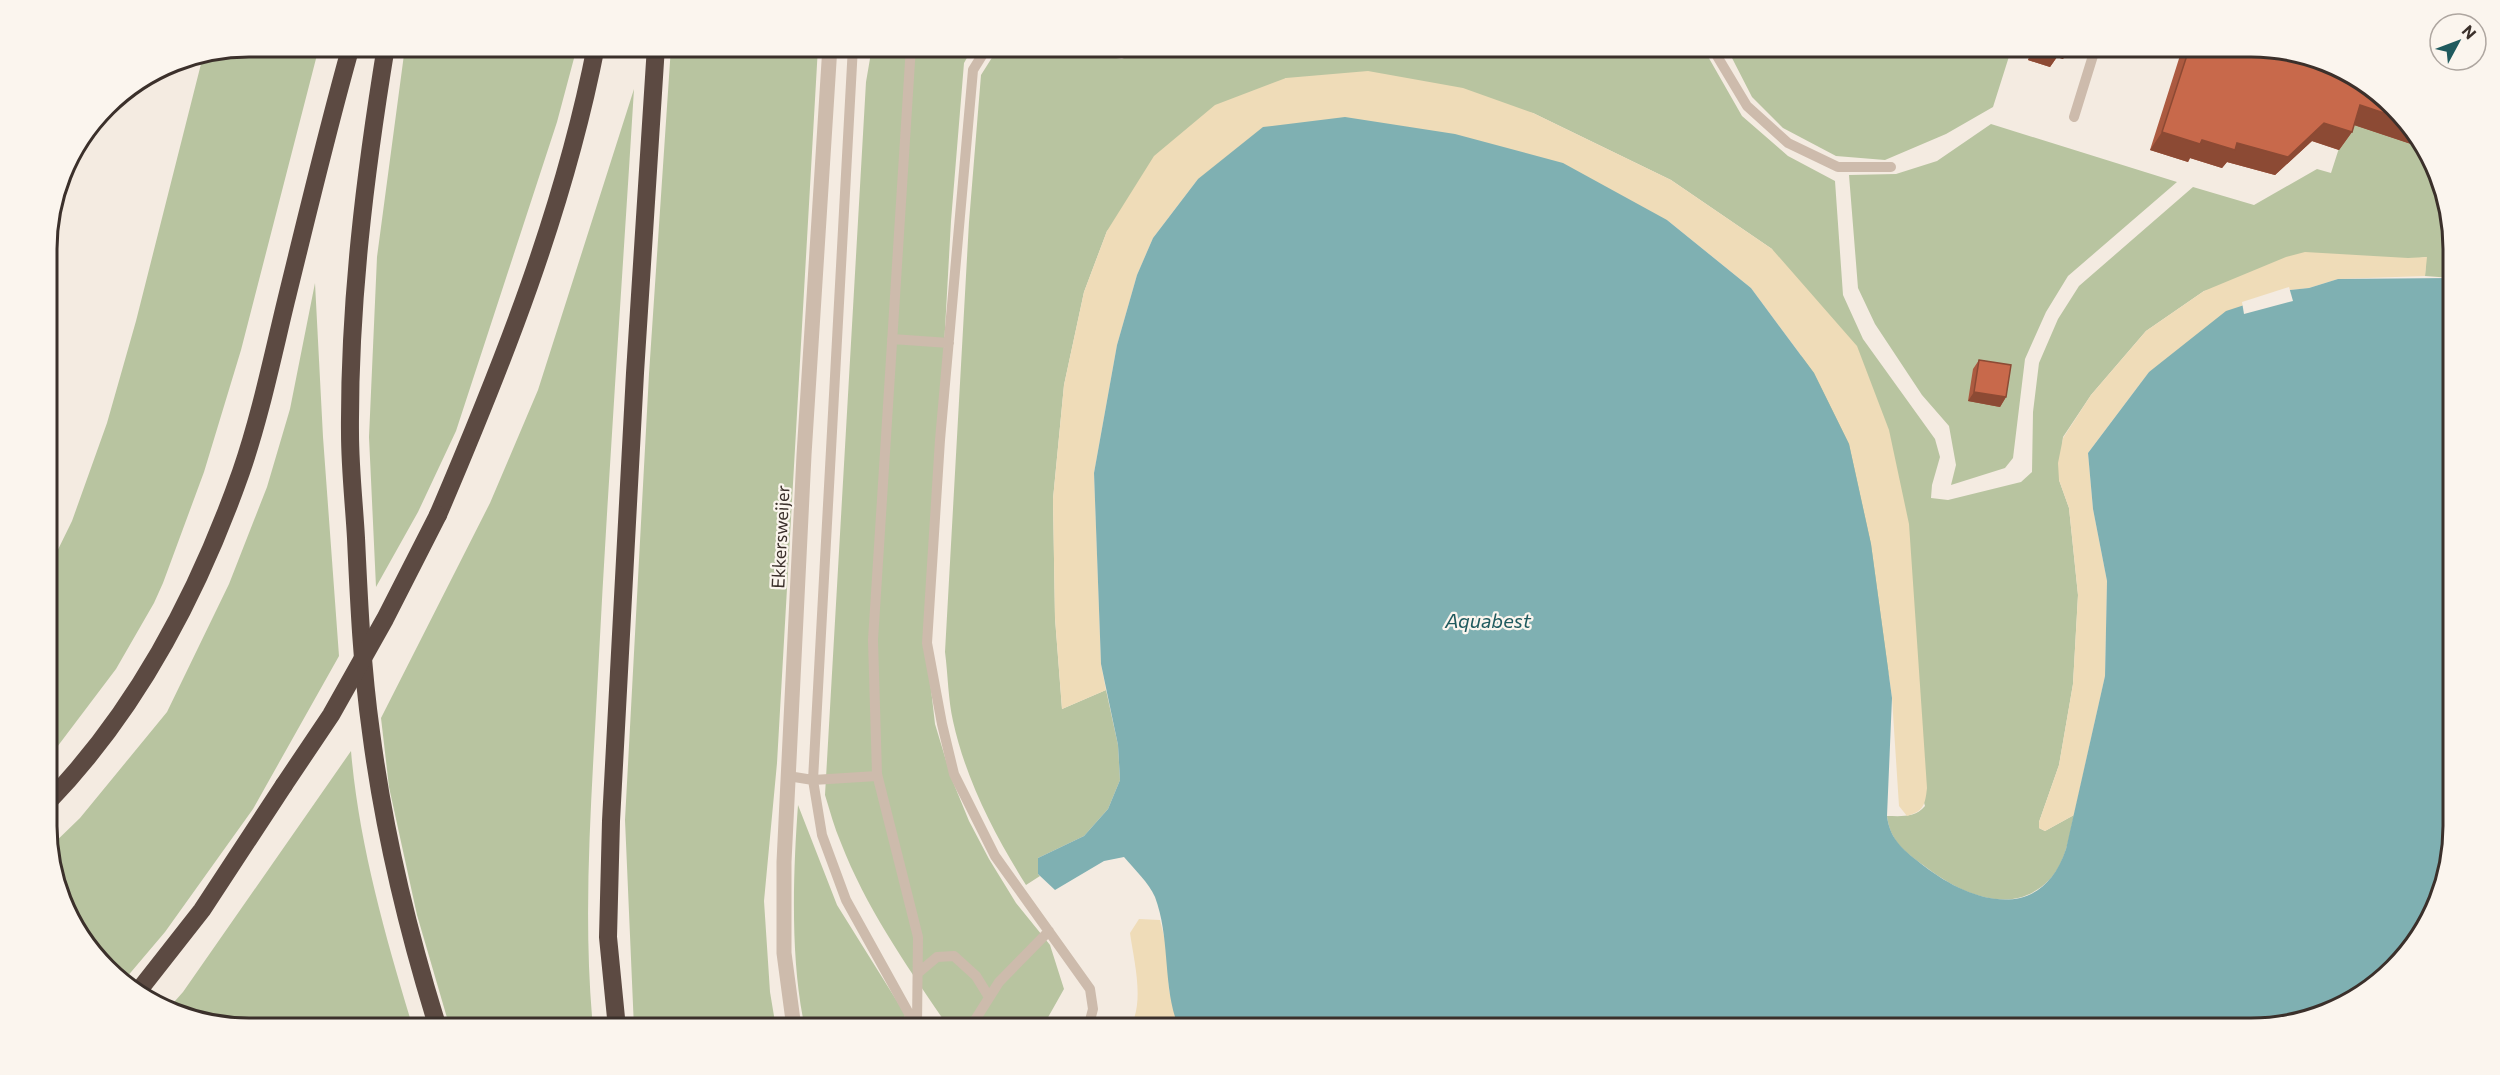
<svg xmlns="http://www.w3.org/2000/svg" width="2500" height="1075" viewBox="0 0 2500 1075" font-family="Commissioner,sans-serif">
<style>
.green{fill:#b8c4a0}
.sand{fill:#efdcb8}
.water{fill:#7fb0b2}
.pier{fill:#f4ebe1}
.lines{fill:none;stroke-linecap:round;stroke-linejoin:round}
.lane{stroke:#cdbbac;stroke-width:10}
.street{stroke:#cdbbac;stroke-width:15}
.highway{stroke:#5c4a42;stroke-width:18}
.highway-bridge{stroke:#5c4a42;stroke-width:18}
.wall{fill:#ac5a40}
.shaded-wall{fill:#8c4a34}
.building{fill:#c8694b;stroke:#8c4a34;stroke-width:1.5}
.labels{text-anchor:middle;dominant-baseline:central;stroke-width:4.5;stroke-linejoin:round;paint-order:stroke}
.street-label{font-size:18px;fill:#3b302b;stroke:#fbf5ee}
.water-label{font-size:20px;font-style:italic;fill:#1f5a5e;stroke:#fbf5ee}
.rim{fill:none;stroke:#3b302b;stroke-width:3}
</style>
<rect width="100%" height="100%" fill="#f4ebe1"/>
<path class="green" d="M1148,46H1686L1706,53L1742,116L1788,156L1835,181L1843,295L1863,339L1935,439L1940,457L1932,485L1931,498L1948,500L2021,482L2032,472L2033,412L2039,363L2058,319L2079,286L2193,187L2254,205L2317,169L2331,173L2359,86L2412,126L2452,223V278L2425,276L2426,257L2204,291L2146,331L2091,395L2063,437L2059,480L2069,508L2078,595L2073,684L2059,765L2039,822V828L2045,831L2074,815C2069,837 2066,862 2050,879C2012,919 1959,893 1923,865C1904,851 1890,841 1887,816C1901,816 1915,818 1925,806L1772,249L1671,180L1533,113L1286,78L1107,231L1084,292L1064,385L1053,499L1055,618L1062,709L1106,690L1118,745L1120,780L1108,809L1084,836L1038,858V874L1040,876L1026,885C994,834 966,780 953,721C948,699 948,675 945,652L969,222L981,75L993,56L1014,47H1054L1122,59Z
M249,47H319L241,350L204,472L163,583L154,603L116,669L48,759V570L72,521L107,423L136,321L203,56Z
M405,47H577L557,122L456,431L418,512L376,587L369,437L377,257Z
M671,47H818L777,763L764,901L770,992L776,1028H634L625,820L649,374Z
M872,47H973L964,63L951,221L927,654L935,724L951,777L969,821L989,859L1016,903L1050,945L1064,989L1042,1028H949C909,969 867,910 841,843C834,827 830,811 825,795L866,82Z
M1723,47H2012L1993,107L1946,134L1885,160L1836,156L1783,128L1752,97L1732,58Z
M634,89C622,284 608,479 598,674C592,793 582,911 593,1028H450L417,915L389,787L381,718L490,503L538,390Z
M1991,124L2177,182L2068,276L2046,312L2025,359L2013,458L2005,468L1951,485L1956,465L1949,426L1922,395L1875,324L1858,288L1849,175L1896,174L1937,161Z
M315,283L323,437L339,656L253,809L165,932L126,978L89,949L48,849L80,818L167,712L229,584L267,487L290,409Z
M351,751C359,845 386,938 413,1028H249L172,1013L167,1010L183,992Z
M798,805L837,905L905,1014L904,1028H805C790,961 793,874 798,805Z"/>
<path class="sand" d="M1368,71L1463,88L1533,113L1671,180L1772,249L1857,346L1889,430L1909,524L1927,788C1925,805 1924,811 1907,816L1899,806L1892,698L1871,544L1849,444L1814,373L1751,288L1667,220L1198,179L1153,238L1137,275L1117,345L1094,473L1101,664L1106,690L1062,709L1055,618L1053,499L1064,385L1084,292L1107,231L1154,156L1215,105L1286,78Z
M2305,252L2408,258L2427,257L2425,276L2338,279L2309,288L2290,290L2149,372L2088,453L2093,509L2107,581L2105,676L2074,815L2045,831L2039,828V822L2059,765L2073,684L2078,595L2069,508L2059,480L2058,463L2063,438L2091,395L2146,331L2204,291L2286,257Z
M1139,919L1160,920L1167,948L1169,990L1179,1028H1130C1145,1001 1134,962 1130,933Z"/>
<path class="water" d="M1345,117L1455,134L1563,163L1667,220L1751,288L1814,373L1849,444L1871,544L1892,698L1887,816C1890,841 1905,851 1924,866C1972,903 2041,924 2066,849L2105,676L2107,581L2093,509L2088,453L2149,372L2226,311L2290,290L2309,288L2338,279L2452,278L2453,826L2438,903L2374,987L2316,1018L2264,1028H1179C1162,987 1171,940 1155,897C1149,883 1134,869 1124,857L1104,861L1055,890L1038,874V858L1084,836L1108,809L1120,780L1118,745L1101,664L1094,473L1117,345L1137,275L1153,238L1198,179L1263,127Z"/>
<path class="pier" d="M2289,287L2293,301L2244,314L2242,302Z"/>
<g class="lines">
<path class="lane" d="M853,46L813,780L822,835L846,900L917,1028
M911,46L873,640L877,774L918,937L917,1025
M992,46L986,49L973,70L940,440L927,643L942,724L954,774L995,856L1090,989L1093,1009L1088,1028
M1095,46L1125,50L1132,46
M1711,46L1747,106L1788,143L1838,167H1891
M830,50L852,53L911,46
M2074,117L2096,46
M892,339L949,343
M788,776L813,780L877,776
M918,973L937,957L954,956L976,976L989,997
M970,1028L999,982L1049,931"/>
<path class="street" d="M794,1028L784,953V862L804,455L830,46"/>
<path class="highway" d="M386,46C365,174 349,304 350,433C350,468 354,503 356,538C359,603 362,668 371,732C384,832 408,932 438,1028
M438,515C503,363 564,210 596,46
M48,802C138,709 198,594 241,472C260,417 272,359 286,301C307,216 327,131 351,46
M140,989L202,910L284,785
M617,1028L608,937L611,821L635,373L656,46"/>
<path class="highway-bridge" d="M284,785L331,715L385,619L438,515"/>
</g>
<path class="wall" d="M1184,46H1192L1187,50Z
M2032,46H2070L2063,59L2057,57L2050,67L2028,60Z
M2183,46H2251L2412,126L2420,147L2354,125L2352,132L2339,150L2312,141L2275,175L2227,162L2222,168L2190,158L2188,162L2150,150Z
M1979,360L2006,397L2000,407L1968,401L1973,369Z"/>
<path class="shaded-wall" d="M2060,47L2069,49L2063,59L2053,56Z
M2035,50L2057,57L2050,67L2028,60Z
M2360,105L2402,119L2412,126L2420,147L2348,123Z
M2324,123L2352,132L2339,150L2312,141L2275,175L2227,162L2222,168L2190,158L2188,162L2150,150L2162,132L2202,140L2237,143Z
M1974,392L2006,397L2000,407L1968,401Z"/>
<path class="building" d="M2036,46H2070L2069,49L2060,47L2057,57L2035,50Z
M2190,46H2251L2328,62L2402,119L2360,105L2352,132L2324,123L2288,157L2237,143L2235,150L2202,140L2200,144L2162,132Z
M1979,360L2011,365L2006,397L1974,392Z"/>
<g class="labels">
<g class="street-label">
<text transform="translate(780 537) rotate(-87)">Ekkersweijer</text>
</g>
<g class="water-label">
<text x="1488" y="620">Aquabest</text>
</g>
</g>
<path d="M0 0H2500V1075H0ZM249 57H2251A192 192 0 0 1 2443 249V826A192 192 0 0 1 2251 1018H249A192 192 0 0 1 57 826V249A192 192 0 0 1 249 57Z" fill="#fbf5ee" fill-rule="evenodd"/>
<path class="rim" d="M249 57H2251A192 192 0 0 1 2443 249V826A192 192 0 0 1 2251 1018H249A192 192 0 0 1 57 826V249A192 192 0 0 1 249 57Z"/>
<g transform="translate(2458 42) rotate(49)"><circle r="28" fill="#fbf5ee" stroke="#aea6a0" stroke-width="1.5"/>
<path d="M0-4.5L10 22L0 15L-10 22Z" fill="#1f5a5e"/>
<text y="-9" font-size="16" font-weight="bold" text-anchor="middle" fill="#3b302b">N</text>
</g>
</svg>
